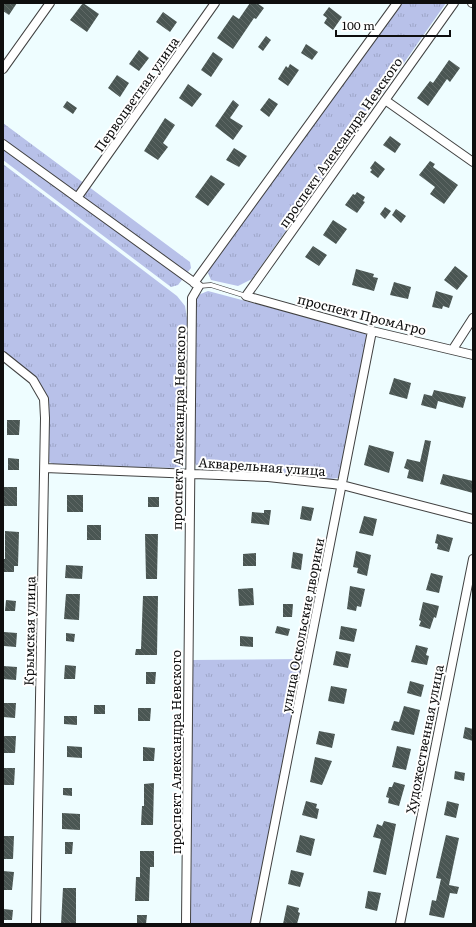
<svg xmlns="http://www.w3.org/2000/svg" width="476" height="927" viewBox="0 0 476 927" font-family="Literata,serif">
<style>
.grass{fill:url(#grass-tufts)}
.building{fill:url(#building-back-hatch)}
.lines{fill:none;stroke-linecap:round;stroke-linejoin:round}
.service-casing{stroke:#414141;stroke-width:5.5}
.minor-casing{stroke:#414141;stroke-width:10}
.service{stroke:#fff;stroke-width:4}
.minor{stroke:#fff;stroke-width:8}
.labels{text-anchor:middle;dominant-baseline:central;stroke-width:4;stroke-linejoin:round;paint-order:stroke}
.street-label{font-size:13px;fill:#0e0e0e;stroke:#fff}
</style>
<defs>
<pattern id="grass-tufts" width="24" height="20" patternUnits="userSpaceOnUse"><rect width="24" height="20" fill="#b8c1e9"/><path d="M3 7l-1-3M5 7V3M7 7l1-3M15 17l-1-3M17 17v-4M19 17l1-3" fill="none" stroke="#9da5c7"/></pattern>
<pattern id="building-back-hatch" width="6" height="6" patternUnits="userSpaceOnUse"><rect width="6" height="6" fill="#4a5653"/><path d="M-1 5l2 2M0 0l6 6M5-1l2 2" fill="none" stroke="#606967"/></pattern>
</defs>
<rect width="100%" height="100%" fill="#eefdff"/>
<path class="grass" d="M401,3H446L252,279L238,286L211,280L208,273L210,267Z
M3,123L190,262L191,268L178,285L171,287L3,160Z
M3,164L177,296L185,306L187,318L185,460L181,467L176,468L56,465L49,462L42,388L31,373L3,352Z
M208,291L366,333L367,338L341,472L338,478L331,479L208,470C200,469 197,468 194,461L195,301L198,295Z
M304,659L251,924H191L192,660Z"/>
<path class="building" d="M3,3H17L9,15L3,11Z
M83,3L99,14L87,32L70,20Z
M250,3H257L264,8L256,19L254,18L233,49L217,38L233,15L239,19Z
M329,7L342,17L333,30L324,23L327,18L323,15Z
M163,12L177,22L170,32L156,22Z
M266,36L271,40L263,51L258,47Z
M306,44L318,52L312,60L301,53Z
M139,50L149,58L139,71L129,64Z
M213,52L223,59L211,77L201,70Z
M449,60L460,68L450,82L447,79L428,106L417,98L430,81L433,83Z
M290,64L299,70L288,86L278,79L286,66L288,68Z
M117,75L129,83L120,97L108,88Z
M188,84L202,94L192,107L179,98Z
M269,98L278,104L269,117L260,110Z
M233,100L239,105L230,118L243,126L233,140L215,126Z
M67,101L77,108L73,114L63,107Z
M165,118L175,125L163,143L168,147L158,160L144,151Z
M390,136L401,144L395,153L383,145Z
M234,148L247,156L239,167L226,160Z
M375,161L385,169L378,178L370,172L372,170L370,168Z
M430,161L435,164L433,167L458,185L444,204L430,194L435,187L419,175Z
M211,175L225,184L208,206L195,197Z
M357,192L365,197L363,201L365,202L357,213L345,205L353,194L355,195Z
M385,207L391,211L385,219L380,214Z
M396,209L406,216L401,223L392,215Z
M333,220L347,229L336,244L323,235Z
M313,246L327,255L319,266L305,257Z
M455,266L468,276L457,290L444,280Z
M356,269L374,274L373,277L378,278L374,291L352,285Z
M394,282L411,287L408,299L390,295Z
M436,291L453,296L449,308L443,306L442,309L432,307Z
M394,378L411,383L407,399L389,394Z
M434,390L466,397L463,408L438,401L436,409L421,405L424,394L432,396Z
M7,420H20L19,435H7Z
M425,440L431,441L423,482L407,478L409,470L404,468L407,459L420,462Z
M369,445L394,452L389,473L364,465Z
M8,458L19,459V470H8Z
M443,474L473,481V493L440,484Z
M3,487H17V506H3Z
M67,495H83V512H67Z
M148,497H159V507H148Z
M302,506L314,508L311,521L300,519Z
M264,510H271L269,525L251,523L252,512L264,513Z
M364,516L377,519L373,536L359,533Z
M87,525H101V540H87Z
M5,531L19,532L18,566H14V572H3V559H5Z
M145,534H158L157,579H146Z
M437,534L453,538L449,552L437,549L438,544L435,543Z
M356,551L371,555L367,576L357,573L358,568L353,567Z
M293,552L303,554L301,570L291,568Z
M256,553V566H243V554Z
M66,565L83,566L82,579L65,578Z
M431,573L443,576L439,593L426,590Z
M350,586L365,589L361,607L357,606L356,611L347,609Z
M253,588L254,605L239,606L238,589Z
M66,594H80L79,620L64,619Z
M143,596H158L157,655H135L136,649H141Z
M6,600L16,601L15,611H5Z
M423,602L439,606L436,618L434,617L430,629L419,626L421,621L419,620Z
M283,604H293L292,617H283Z
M277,626L290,629L288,636L275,633Z
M341,626L357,629L354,642L339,639Z
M4,632L17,633L16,647L4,646Z
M66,633L75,634L74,642L66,641Z
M240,636L253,637V647L240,646Z
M416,645L428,648L426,655L429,656L427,665L411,662Z
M336,651L351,654L348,668L333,665Z
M65,665L76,666L75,679H64Z
M3,666L17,667L16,680L3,679Z
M146,672H156L155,684H146Z
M410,681L424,685L421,697L407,693Z
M331,686L347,689L344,704L328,701Z
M3,703H16L15,718L3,717Z
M94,705H105V714H94Z
M404,706L420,710L414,735L391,730L394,721L399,722Z
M138,708H151L150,721H138Z
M64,716H77V725L64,724Z
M465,727L473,729V741L463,738Z
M319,731L335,734L332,748L316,744Z
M3,736H16L15,753H3Z
M67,746L82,747V758L67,757Z
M397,746L411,749L406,770L392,767Z
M143,747L155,748L154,761H143Z
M315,757L332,761L322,785L310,782Z
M3,768H15L14,785H3Z
M455,771L465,773L464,781L454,779Z
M394,782L405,785L399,806L388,803L389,798L386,797L389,787H392Z
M154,783L153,825H141L142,806H144V784Z
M63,788H72V796L63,795Z
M306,801L317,804L316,808L319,809L317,819L302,815Z
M447,801L459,804L456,818L444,815Z
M62,813L80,814V830L62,829Z
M384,821L396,824L386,875L373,872L381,839L373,837L377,824L382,826Z
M300,835L315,839L311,856L296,852Z
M446,835L459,838L449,885L459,887L457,894L450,893L444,918L429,915L432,900L436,901L441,879L436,878Z
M3,836H14L13,859H3Z
M65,842H73L72,854H65Z
M140,851H154V867H150L149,901H135L136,877H140Z
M291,870L304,873L300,887L288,884Z
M3,871L14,872L12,890H3Z
M63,888H76V924H61Z
M368,891L381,893L377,911L365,908Z
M287,905L299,908L298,912L300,913L297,924H283Z
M3,909L13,910L12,920H3Z
M137,915H147L146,924H137Z"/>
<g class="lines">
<g class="service-casing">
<path id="service" d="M199,286L211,285L246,296"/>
</g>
<g class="minor-casing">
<path id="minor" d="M454,3L246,296L372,331L473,355
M472,3H473
M3,69L50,3
M385,100L473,162
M3,144L199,286L192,298L186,924
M77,198L215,3
M194,283L397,3
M453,349L473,318
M3,356L33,380L44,399L45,418L36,924
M45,468L268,477L342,485L473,519
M255,924L372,331
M400,924L473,559"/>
</g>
<use href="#service" class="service"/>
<use href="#minor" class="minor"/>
</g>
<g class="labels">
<g class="street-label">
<text transform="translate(136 94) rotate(-55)">Первоцветная улица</text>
<text transform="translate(340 142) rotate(-55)">проспект Александра Невского</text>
<text transform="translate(362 314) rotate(14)">проспект ПромАгро</text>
<text transform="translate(178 428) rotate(-89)">проспект Александра Невского</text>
<text transform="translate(262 466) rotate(4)">Акварельная улица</text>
<text transform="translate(302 625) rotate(-79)">улица Оскольские дворики</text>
<text transform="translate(29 631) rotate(-89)">Крымская улица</text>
<text transform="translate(424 739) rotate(-79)">Художественная улица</text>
<text transform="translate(175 752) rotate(-90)">проспект Александра Невского</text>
</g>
</g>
<rect width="476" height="927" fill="none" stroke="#0e0e0e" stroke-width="8"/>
<path d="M336 30v6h114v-6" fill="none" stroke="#0e0e0e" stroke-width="2"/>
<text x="342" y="30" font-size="12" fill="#0e0e0e" stroke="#ffffff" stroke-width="3" paint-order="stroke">100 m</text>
</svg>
